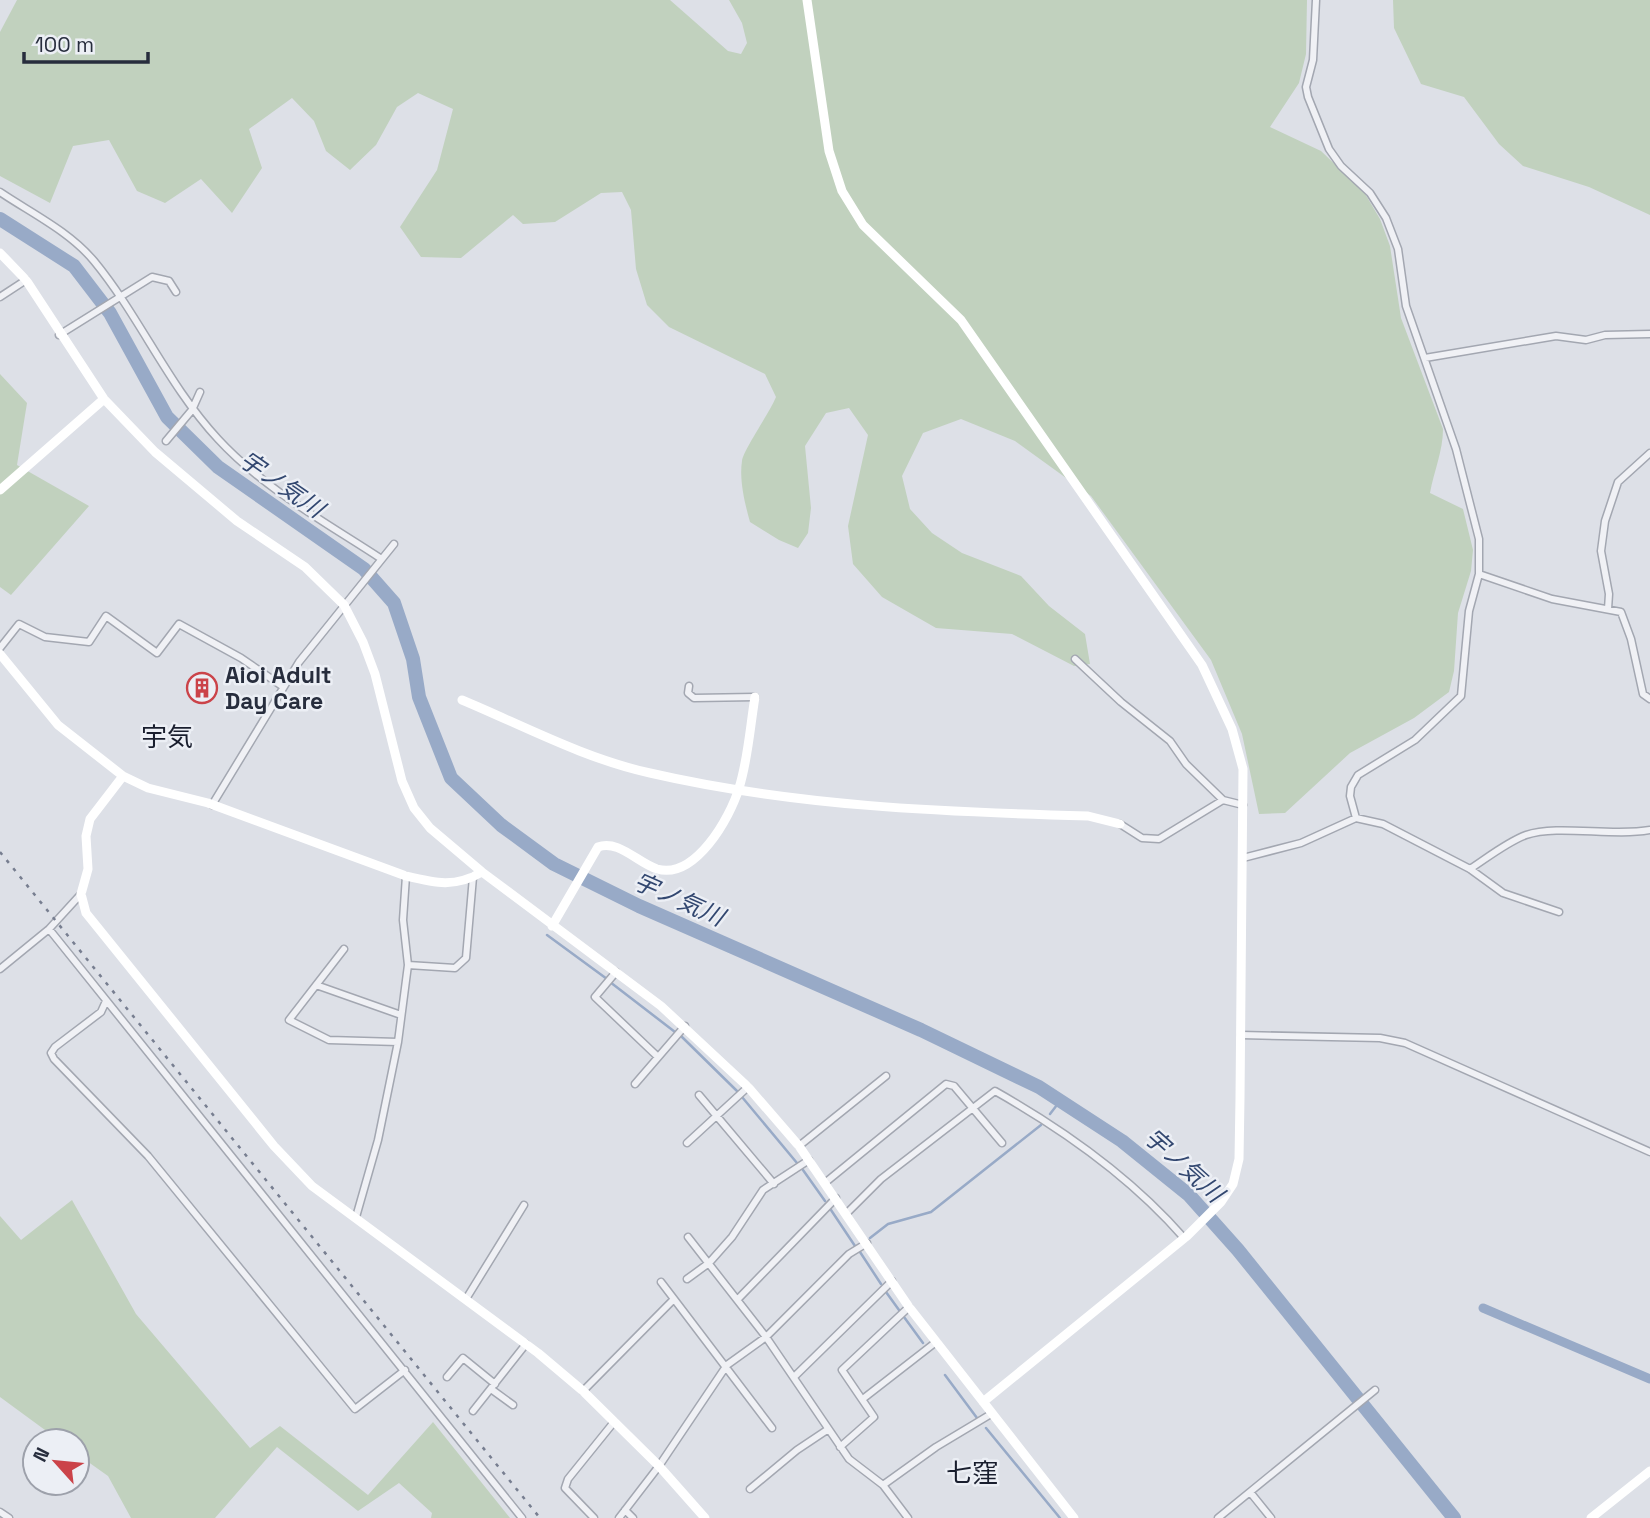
<svg xmlns="http://www.w3.org/2000/svg" width="1650" height="1518" viewBox="0 0 1650 1518" font-family="'Space Grotesk','Noto Sans JP',sans-serif">
<style>
.green{fill:#c1d1be}
.lines{fill:none;stroke-linecap:round;stroke-linejoin:round}
.stream{stroke:#98aac7;stroke-width:2.5}
.canal{stroke:#98aac7;stroke-width:9}
.river{stroke:#98aac7;stroke-width:14}
.street-casing{stroke:#a3a7b1;stroke-width:9}
.street{stroke:#f0f1f5;stroke-width:6}
.secondary{stroke:#fff;stroke-width:9}
.rail{stroke:#777e90;stroke-width:2.5;stroke-dasharray:3.5 7;stroke-linecap:butt}
.labels{text-anchor:middle;dominant-baseline:central;stroke-width:5;stroke-linejoin:round;paint-order:stroke}
.poi-label{font-size:23px;font-weight:bold;fill:#272d3d;stroke:#eceff5;text-anchor:start}
.water-label{font-size:24px;font-style:italic;fill:#324770;stroke:#eceff5}
.quarter-label{font-size:26px;fill:#191e2e;stroke:#eceff5}
</style>
<rect width="100%" height="100%" fill="#dde0e7"/>
<path class="green" d="M17,0H670L728,51L741,54L747,43L742,23L729,0H1307L1306,54L1299,83L1270,127L1321,151L1364,192L1380,219L1390,246L1401,318L1443,429C1443,451 1434,471 1430,493L1463,509L1473,550L1471,571L1458,613L1454,671L1449,692L1414,718L1350,753L1285,813L1259,814L1242,734L1211,660L1091,496L1015,441L961,419L923,433L902,476L910,509L932,533L962,553L1021,576L1049,606L1085,634L1090,664L1074,666L1012,634L936,628L882,597L853,564L848,526L868,435L849,408L826,413L805,446L811,508L808,533L798,548L779,540L750,522C745,504 739,480 742,461C744,449 769,414 776,397L765,374L669,327L647,305L636,269L631,210L622,192L601,193L555,222L523,224L513,215L461,258L421,257L400,227L437,170L453,109L418,93L397,107L376,145L350,170L326,151L314,121L292,98L249,129L262,168L232,213L201,179L165,203L137,191L109,140L73,146L50,203L0,176V32Z
M1393,0H1650V215L1589,187L1523,166L1499,144L1464,97L1421,84L1394,28Z
M0,374L27,403L17,465L89,506L11,595L0,587Z
M72,1200L136,1314L250,1448L280,1426L368,1495L433,1422L510,1518H431L432,1513L399,1483L358,1511L277,1447L215,1518H131L108,1476L77,1454V1441H60L0,1397V1216L21,1240Z"/>
<g class="lines">
<path class="stream" d="M547,935L607,979
M610,982L675,1032
M682,1037L737,1091
M742,1097L797,1163
M1050,1114L1060,1101
M803,1170L825,1201
M829,1207L855,1246
M870,1238L888,1224L931,1212L1041,1125
M860,1252L881,1284
M886,1292L899,1310
M904,1317L923,1343
M945,1375L977,1418
M986,1428L1060,1518"/>
<path class="canal" d="M1483,1308L1650,1379"/>
<path class="river" d="M0,219L74,266L110,313L167,417L218,467L364,569L394,603L413,659L419,697L451,778L501,825L554,864L639,906L921,1030L1039,1087L1122,1141L1189,1195L1238,1250L1454,1518"/>
<g class="street-casing">
<path id="street" d="M1316,0L1313,60L1306,87L1308,97L1329,149L1341,166L1370,193L1386,218L1398,249L1406,306L1456,449L1479,539V574L1552,599L1621,612L1631,639L1643,694L1650,699
M0,192C31,213 69,231 94,261C140,317 168,385 218,439C263,488 325,522 380,558
M0,297L26,280
M59,335L152,277L169,281L176,292
M1425,358L1556,336L1586,340L1605,335L1650,334
M166,441L192,410L200,392
M1608,609L1609,594L1601,551L1605,521L1618,482L1650,453
M0,648L19,624L45,637L89,642L106,616L157,653L179,624L241,658L282,686
M1075,659L1121,702L1170,741L1186,764L1223,800
M689,686L688,693L694,698L755,697
M212,805L299,662L394,544
M1356,818L1350,796L1351,787L1358,775L1415,740L1461,696L1469,611L1479,574
M1120,824L1142,838L1159,839L1223,800L1243,805
M1243,858L1301,843L1356,818L1383,824L1470,869L1503,893L1559,912
M1470,869C1487,858 1507,842 1526,835C1558,824 1612,837 1650,830
M49,929L522,1518
M344,949L289,1020L329,1040L398,1042
M408,965L455,968L466,958L473,877
M0,969L49,929L81,894
M616,972L595,997L658,1057
M316,985L401,1015
M106,1001L101,1012L55,1047L51,1053L54,1059L148,1156L355,1409L405,1370
M1241,1035L1380,1038L1405,1043L1650,1152
M635,1084L685,1026
M699,1095L774,1184
M687,1143L748,1087
M799,1146L886,1076
M826,1182L946,1084L954,1086L1002,1143
M847,1213L881,1179L995,1091C1064,1130 1131,1177 1184,1238
M356,1217L378,1140L398,1042L408,965L403,920L406,876
M688,1237L766,1337L849,1459L883,1485L908,1518
M687,1279L709,1263L732,1237L763,1190L809,1160
M661,1282L674,1299
M466,1299L524,1205
M738,1299L836,1198
M447,1377L463,1358L495,1384
M794,1377L892,1281
M491,1389L513,1405
M583,1391L674,1299L772,1428
M864,1398L936,1342
M473,1411L526,1344
M840,1447L874,1417L842,1370L909,1307
M883,1485L936,1447L991,1414
M750,1489L797,1450L827,1430
M1250,1492L1271,1518
M625,1510L633,1518
M0,1512L9,1518
M594,1518L565,1488L568,1479L614,1422
M619,1518L659,1466L727,1365L766,1337L849,1254L867,1243
M1218,1518L1375,1390"/>
</g>
<use href="#street" class="street"/>
<path class="secondary" d="M807,0L829,151L842,191L863,225L961,320L1202,665L1232,729L1243,769L1240,1098L1239,1159L1233,1184L1221,1202L1187,1236L983,1402
M0,253L26,280L104,399L155,452L237,521L305,567L344,605L363,642L375,674L402,781L414,808L430,828L482,872L661,1006L748,1087L799,1146L909,1307L1074,1518
M0,490L104,399
M0,654L58,725L123,776L148,788L208,803L406,876C435,883 455,888 482,872
M462,700C522,725 585,759 650,773C793,806 941,812 1088,816L1120,824
M123,776L90,819L86,836L88,869L81,894L86,913L274,1146L312,1186L538,1353L583,1391L659,1466L705,1518
M552,926L598,847C618,839 638,863 657,869C695,880 730,818 739,788C748,760 750,727 755,697
M1591,1518L1650,1471"/>
<path class="rail" d="M0,852L540,1518"/>
</g>
<defs>
<g id="building-ring" transform="scale(1.575)"><circle r="9.5" fill="#eceff5" stroke="#cb4349" stroke-width="1.5"/><path d="M-4-6H4V6H1V3H-1V6H-4ZM-2.5-4.3h1.7v1.8h-1.7ZM.8-4.3h1.7v1.8H.8ZM-2.5-1h1.7V.8h-1.7ZM.8-1h1.7V.8H.8Z" fill="#cb4349"/></g>
</defs>
<g fill-rule="evenodd">
<use href="#building-ring" x="202" y="688"/>
</g>
<g class="labels">
<g class="poi-label">
<text x="225" y="675">Aioi Adult<tspan x="225" dy="26">Day Care</tspan></text>
</g>
<g class="water-label">
<text transform="translate(282 484) rotate(35)">宇ノ気川</text>
<text transform="translate(679 899) rotate(24)">宇ノ気川</text>
<text transform="translate(1184 1165) rotate(42)">宇ノ気川</text>
</g>
<g class="quarter-label">
<text x="167" y="737">宇気</text>
<text x="972" y="1473">七窪</text>
</g>
</g>
<g transform="translate(56 1462) rotate(297)"><circle r="33" fill="#eceff5" stroke="#9da1ab" stroke-width="2"/>
<path d="M0-5L12 26L0 18L-12 26Z" fill="#cb4349"/>
<text y="-10" font-size="19" font-weight="bold" text-anchor="middle" fill="#272d3d">N</text>
</g>
<path d="M24 52v10h124v-10" fill="none" stroke="#272d3d" stroke-width="3.5"/>
<text x="35" y="52" font-size="21" fill="#272d3d" stroke="#eceff5" stroke-width="5" paint-order="stroke">100 m</text>
</svg>
